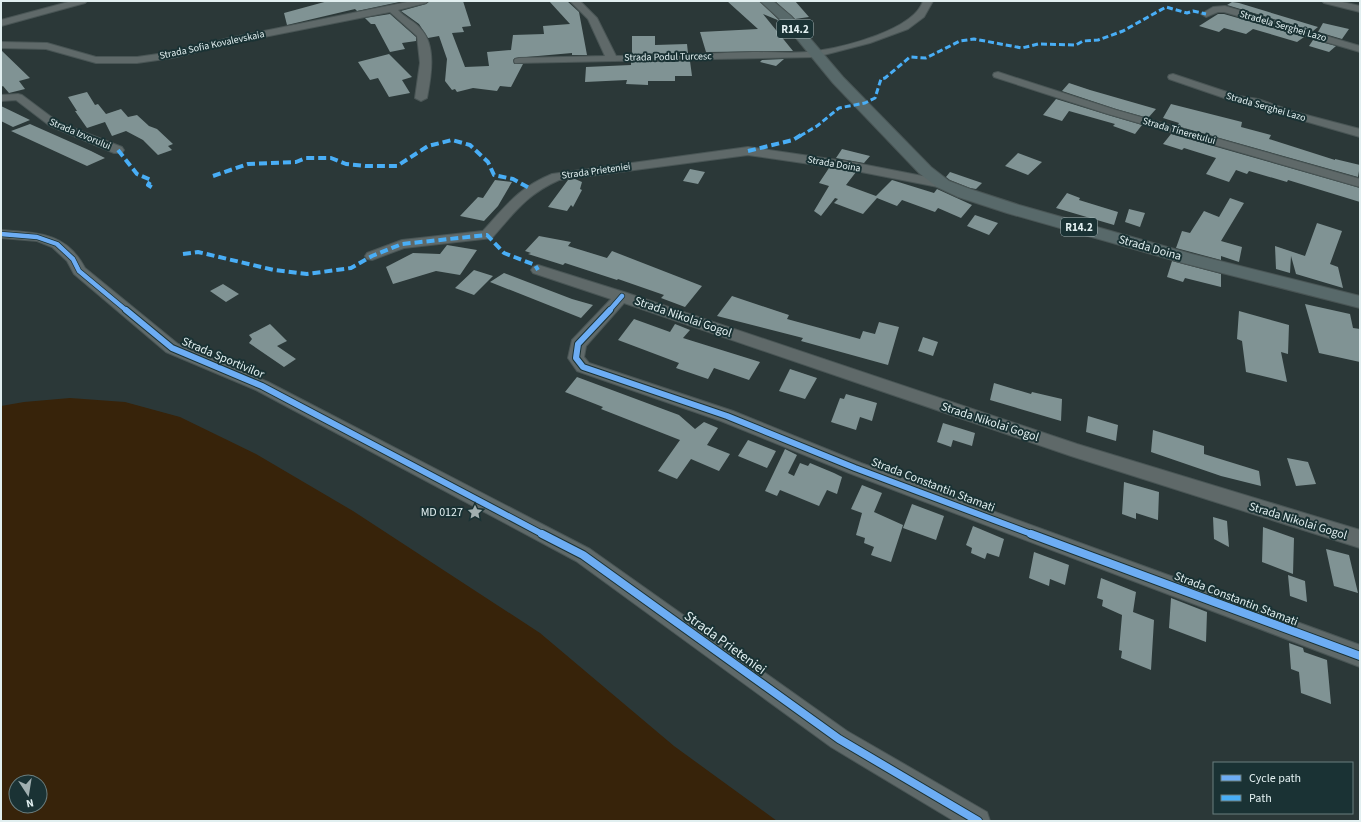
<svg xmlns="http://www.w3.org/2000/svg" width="1361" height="822" viewBox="0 0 1361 822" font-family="'Source Sans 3',sans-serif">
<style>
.water{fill:#37230a;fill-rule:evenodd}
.building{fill:#809394}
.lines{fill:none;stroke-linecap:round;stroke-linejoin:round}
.street-casing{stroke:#495555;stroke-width:2}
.primary-casing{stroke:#495555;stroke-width:2}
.street{fill:#5f6969;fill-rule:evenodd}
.primary{fill:#58696a;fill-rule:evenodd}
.quiet-far1{stroke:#49aef6;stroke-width:3;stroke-dasharray:6 3;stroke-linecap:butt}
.quiet{stroke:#49aef6;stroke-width:4;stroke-dasharray:8 4;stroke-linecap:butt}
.cycleway-far2-casing{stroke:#1a3234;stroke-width:6}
.cycleway-far1-casing{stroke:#1a3234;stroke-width:8}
.cycleway-casing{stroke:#1a3234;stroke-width:10}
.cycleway-far2{stroke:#6dadf4;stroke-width:4.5}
.cycleway-far1{stroke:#6dadf4;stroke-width:6}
.cycleway{stroke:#6dadf4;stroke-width:8}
.labels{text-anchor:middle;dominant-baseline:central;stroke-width:4;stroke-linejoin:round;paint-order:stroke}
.far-street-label{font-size:10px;fill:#e1eff0;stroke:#1a3234}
.shield{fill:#1a3234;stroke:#a5b6b8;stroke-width:1}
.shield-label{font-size:11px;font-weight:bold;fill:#e1eff0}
.street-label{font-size:12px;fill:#e1eff0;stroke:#1a3234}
.poi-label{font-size:12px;fill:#e1eff0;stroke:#1a3234;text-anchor:end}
.near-street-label{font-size:14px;fill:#e1eff0;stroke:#1a3234}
</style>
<rect width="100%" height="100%" fill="#2b3838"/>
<path class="water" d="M70,398L125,402L180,417L256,454L353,511L540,633L674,746L777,821H1V406L24,402ZM16,782H40V806H16Z"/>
<path class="building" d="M328,1H404L357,11L355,9L287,25L284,13Z
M430,1H463L471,26L462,27L464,32L452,33L465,67L489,66L487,52L511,50L513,35L544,34L543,26L570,24L549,1H567L579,12L587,55H572V53L515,58L513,60L514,64H523L511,87L500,86L497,91L473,88L457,92L455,89L452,90L445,81L447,59L439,36L428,38L419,24L401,11L426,4Z
M727,1H759L780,21L763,14L793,51L706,52L700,32L758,29Z
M775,1H795L809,17L795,19Z
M1232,2L1239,3L1318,27L1313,31L1227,5Z
M390,14L416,37V41L402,43L405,49L390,52L375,24H371L365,18Z
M1218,14H1224L1304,37L1297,42L1253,29L1246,34L1224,28L1219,32L1199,26Z
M1323,23L1349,29L1342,39L1318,32Z
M632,36H655V45L687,44L688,53L632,54Z
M1313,40L1336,46L1329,52L1309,46Z
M1,50L30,78L19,81L25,89L9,93L3,86L1,87Z
M389,54L412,77L402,80L410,93L389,97L378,78L370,80L358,62Z
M784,59L776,66L760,62L762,60Z
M690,61L692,76H675V81H648V85L626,84L627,80L585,82L586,67L631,65V62Z
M1069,83L1090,90L1156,109L1148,118L1116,109L1062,91Z
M87,92L95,105L98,104L106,114L121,109L128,117L137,115L149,126L157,129L173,144L168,146L172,150L158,155L143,140L126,131L112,136L105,122L87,128L75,111H77L68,97Z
M1056,99L1108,115L1142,125L1135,134L1113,126L1115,124L1069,111L1062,121L1043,115Z
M1171,104L1242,122L1241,127L1271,135L1269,139L1335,160V159L1360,165L1358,177L1177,126L1179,123L1163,118Z
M1,106L30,120L13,127L1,121Z
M30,124L91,151L105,158L87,166L11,131Z
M1171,134L1360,188V202L1288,180L1287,182L1249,171L1247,174L1236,170L1229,182L1206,174L1216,158L1184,148L1182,150L1163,144Z
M842,149L870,156L864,163L836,158Z
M1018,153L1042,162L1028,175L1005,166Z
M829,168L856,172L846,185L876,196L892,180L934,193L937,189L972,205L961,218L938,208L935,212L902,200L897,206L877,198L863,214L834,203L838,199L835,198L821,216L814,211L829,186L819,183Z
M690,169L705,172L698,184L683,181Z
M950,172L982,183L976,189L970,188L950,180L946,177Z
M575,179L582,182L580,189L582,190L573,207L571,205L567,211L548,207L568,180Z
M495,180L512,182L498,206L484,221L460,216L478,197L483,198Z
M1067,193L1080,198L1079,200L1118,212L1114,225L1056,208Z
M1230,198L1244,203L1221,241L1242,247L1239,262L1221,256V260L1176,248L1182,231L1190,233L1204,211L1219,217Z
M1129,209L1145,213L1140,227L1125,222Z
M975,215L998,223L989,235L967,226Z
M1317,223L1342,231L1330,264L1338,267L1343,288L1296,274L1291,256L1290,273L1276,269L1275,246L1305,256Z
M539,236L571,242L568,246L607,258L612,251L702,286L685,307L661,298L664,295L618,279L617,280L565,263L563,265L528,254L531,253L525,251Z
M447,245L477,250L460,275L436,271L393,284L386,267L413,253L440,254Z
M1172,261L1221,274V287L1185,278L1183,282L1167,277Z
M474,270L493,276L474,295L455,288Z
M504,273L572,299L593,305L581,318L490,282Z
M223,284L239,294L226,302L210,291Z
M732,296L789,315L787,319L860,339L863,331L875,334L879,322L899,327L888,365L801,341L803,338L717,316Z
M1305,304L1350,314L1353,328L1360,329V362L1319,353Z
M1239,311L1289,325L1288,354L1281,352L1287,382L1246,372L1242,341L1237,339Z
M634,319L670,332L675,324L690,330L683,338L760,362L749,380L714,368L708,379L676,368L679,363L618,340Z
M270,324L287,341L277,346L296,359L284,367L249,343L252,339L249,335Z
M923,337L938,342L933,356L918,351Z
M790,369L817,378L805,399L779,391Z
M577,377L679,415L695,429L704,422L718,428L707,445L730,454L719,471L691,459L677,479L658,471L680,440L601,409L603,407L565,392Z
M994,383L1031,394L1032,392L1062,399L1061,421L990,400Z
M846,394L877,403L872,421L860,417L856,430L831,422L840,398L844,399Z
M1088,416L1118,425L1116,441L1086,432Z
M943,423L975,433L972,446L953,440L951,447L937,442Z
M1153,430L1204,446V454L1259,471L1261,486L1221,476L1151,452Z
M748,440L776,451L767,468L738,456Z
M785,449L797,455L788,473L794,476L800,463L808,466L810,463L834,473L842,477L837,494L827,490L819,506L780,490L777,496L765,491Z
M1287,458L1308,462L1316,484L1296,486Z
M1124,482L1159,492L1158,520L1136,513V519L1122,514Z
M862,485L882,493L874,512L903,525L891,562L871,555L874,547L864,543L865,538L856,535L862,513L851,509Z
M912,504L944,516L936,540L903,528Z
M1213,517L1227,521L1229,547L1214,539Z
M973,526L1004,539L999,557L987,553L985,559L971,553L972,548L966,545Z
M1263,527L1294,538L1293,574L1262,562Z
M1326,549L1349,555L1358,593L1334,586Z
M1034,552L1069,565L1065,585L1050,579L1049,586L1029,578Z
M1288,575L1305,581L1307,602L1290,596Z
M1101,578L1136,592L1133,612L1154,620L1151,670L1121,658L1122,651L1119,650L1122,615L1102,606L1103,600L1097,598Z
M1171,598L1207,612L1206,642L1169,628Z
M1289,643L1303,648L1304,652L1327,660L1331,704L1301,693L1299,672L1291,669Z"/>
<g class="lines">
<g class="street-casing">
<path id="street" d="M72,1H87L85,3L1,26V20Z
M412,1H428L426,3L398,10C405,18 414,21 420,28C437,45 431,77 427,98L421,101L415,98L420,63L417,36L390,12L229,44L172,58L137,63H96L46,49L1,48V42L47,43L96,57H137L172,52L229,38Z
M570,1H580L597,18L616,56C661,55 707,54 753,52C774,52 796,54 817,51C844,47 914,30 923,1H933L924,17L908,29L870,43L816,57L515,63L514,61L515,59L519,58L605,56L588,19Z
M1322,1H1338L1360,6V12L1324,3Z
M1225,6L1360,46V52L1224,12H1218L1206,17L1201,14L1213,7Z
M998,72L1116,110L1360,179V187L1108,114L994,77L993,75L994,73Z
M1173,74L1239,96L1258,99L1295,112L1360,129V137L1287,116L1252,104L1233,101L1169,79L1168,77L1169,75Z
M18,94L22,95L58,122L122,147L124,150L122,153H114L50,126L16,100L1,101V95Z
M748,147L851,162L943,180L949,184L943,188L851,170L748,155L559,180C527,194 514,213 492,238L404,248L372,260L367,259L365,256L367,253L402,240L483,231C507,205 518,188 552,174Z
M1,230C38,233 66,232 85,268L178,344L268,382L590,549L847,731L987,812L990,821H954L831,747L576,561L256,390L166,352L74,274L67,261L52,247L37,241L1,238Z
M538,265L627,293L1077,444L1360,530V548L1071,456L624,303L586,346L584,357L589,363L733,411L861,463L1360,645V667L849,473L721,421L577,371L568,358L572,340L611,299L533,273L531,270L533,267Z"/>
</g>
<g class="primary-casing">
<path id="primary" d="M760,1H773L791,16L843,77L931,167L949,181L970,189L1019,205L1192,254L1360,296V308L1183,263L1007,213L958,197L937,187L919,173L833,83L783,22Z"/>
</g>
<use href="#street" class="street"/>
<use href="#primary" class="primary"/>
<path class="quiet-far1" d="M800,136L817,126L839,108L865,103L875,98L881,79L885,78L910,57L926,58L960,41L974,39L1022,48L1038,44L1076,45L1083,41L1098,40L1123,31L1166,7L1187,13L1193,11L1206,14"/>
<path class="quiet" d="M118,150L137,174L151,180L148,185L153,188
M748,151L793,140L801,135
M213,176L248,164L296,162L306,158H331L346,164L366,166H397L428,146L452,140L470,145L488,162L494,175L513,179L531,189
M183,254L198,252L274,270L307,274L351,268L372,256L402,244L487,235L504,253L535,265L538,270"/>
<g class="cycleway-far2-casing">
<path id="cycleway-far2" d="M1,234L37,237L57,244L73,259L79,271L127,311
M609,311L622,296"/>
</g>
<g class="cycleway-far1-casing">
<path id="cycleway-far1" d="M126,310L172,348L262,386L544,535
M610,310L578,344L576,358L583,367L727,416L855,468L1034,535"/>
</g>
<g class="cycleway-casing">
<path id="cycleway" d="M542,534L583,555L839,739L978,821
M1031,534L1360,656"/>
</g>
<use href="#cycleway-far2" class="cycleway-far2"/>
<use href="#cycleway-far1" class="cycleway-far1"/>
<use href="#cycleway" class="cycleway"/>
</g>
<defs>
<g id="sight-bare" transform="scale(1.2)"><path d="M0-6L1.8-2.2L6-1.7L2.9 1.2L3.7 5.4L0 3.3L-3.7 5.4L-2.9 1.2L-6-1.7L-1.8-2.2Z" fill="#a1afb0" stroke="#1a3234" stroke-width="2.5" paint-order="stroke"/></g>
</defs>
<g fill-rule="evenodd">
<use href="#sight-bare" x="475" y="512"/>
</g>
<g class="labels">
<g class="far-street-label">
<text transform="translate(1283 26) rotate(16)">Stradela Serghei Lazo</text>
<text transform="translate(212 45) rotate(-12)">Strada Sofia Kovalevskaia</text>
<text transform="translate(668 57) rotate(-1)">Strada Podul Turcesc</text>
<text transform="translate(1266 107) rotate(16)">Strada Serghei Lazo</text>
<text transform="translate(1179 131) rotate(16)">Strada Tineretului</text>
<text transform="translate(80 134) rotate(23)">Strada Izvorului</text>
<text transform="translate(834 164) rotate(10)">Strada Doina</text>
<text transform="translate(596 171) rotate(-8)">Strada Prieteniei</text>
</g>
<g class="shield">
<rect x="777" y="20" width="36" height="18" rx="3"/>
<rect x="1061" y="218" width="36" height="18" rx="3"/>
</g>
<g class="shield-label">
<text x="795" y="29">R14.2</text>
<text x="1079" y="227">R14.2</text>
</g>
<g class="street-label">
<text transform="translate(1150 248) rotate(16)">Strada Doina</text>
<text transform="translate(683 317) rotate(19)">Strada Nikolai Gogol</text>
<text transform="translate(223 358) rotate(23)">Strada Sportivilor</text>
<text transform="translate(990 422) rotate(18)">Strada Nikolai Gogol</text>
<text transform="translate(933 485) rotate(21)">Strada Constantin Stamati</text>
<text transform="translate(1298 521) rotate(17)">Strada Nikolai Gogol</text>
<text transform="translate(1236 599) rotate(21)">Strada Constantin Stamati</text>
</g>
<g class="poi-label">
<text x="463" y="512">MD 0127</text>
</g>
<g class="near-street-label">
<text transform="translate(725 643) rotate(36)">Strada Prieteniei</text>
</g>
</g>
<rect width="1361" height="822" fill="none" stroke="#e1eff0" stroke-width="4"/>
<rect x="1213" y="762" width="140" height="52" fill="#1a3234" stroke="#6a7e7f"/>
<rect x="1221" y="775" width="20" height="6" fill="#6dadf4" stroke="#6a7e7f"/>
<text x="1249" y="782" font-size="12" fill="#e1eff0">Cycle path</text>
<rect x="1221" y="795" width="20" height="6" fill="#49aef6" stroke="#6a7e7f"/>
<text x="1249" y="802" font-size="12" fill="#e1eff0">Path</text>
<g transform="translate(28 794) rotate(168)"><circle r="19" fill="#1a3234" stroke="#6a7e7f"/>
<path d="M0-3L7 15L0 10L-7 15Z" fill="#a1afb0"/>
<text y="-6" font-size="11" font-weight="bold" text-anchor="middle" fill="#e1eff0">N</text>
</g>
</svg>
